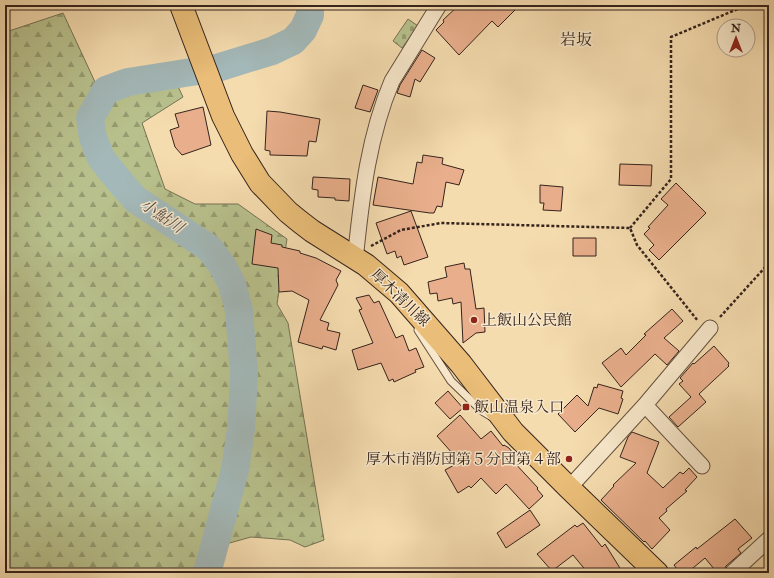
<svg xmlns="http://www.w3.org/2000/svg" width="774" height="578" viewBox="0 0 774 578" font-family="'IM FELL Double Pica','Noto Serif JP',serif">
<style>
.forest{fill:url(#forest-firs);stroke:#767254}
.cemetery{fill:url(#cemetery-stones);stroke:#767254}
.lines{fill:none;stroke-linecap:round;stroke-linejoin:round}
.river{stroke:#a3b8b8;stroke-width:28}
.building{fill:#e9af8c;stroke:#35231c}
.service-casing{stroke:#655141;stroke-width:9}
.minor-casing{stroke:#655141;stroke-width:17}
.primary-casing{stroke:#35231c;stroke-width:24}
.path{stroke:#35231c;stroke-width:2.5;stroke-dasharray:3 2;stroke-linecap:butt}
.service{stroke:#f8e8cb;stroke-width:7}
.minor{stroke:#f8e8cb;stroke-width:15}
.primary{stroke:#eabe78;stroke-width:22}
.poi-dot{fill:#8f2418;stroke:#f8e8cb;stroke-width:1.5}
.labels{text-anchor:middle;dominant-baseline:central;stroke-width:3;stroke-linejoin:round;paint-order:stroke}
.street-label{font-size:15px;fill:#35231c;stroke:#f8e8cb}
.poi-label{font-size:15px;fill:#35231c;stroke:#f8e8cb;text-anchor:start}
.neighbourhood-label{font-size:16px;fill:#35231c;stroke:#f8e8cb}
.water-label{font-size:16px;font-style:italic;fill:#56504b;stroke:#f8e8cb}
</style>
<defs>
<pattern id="forest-firs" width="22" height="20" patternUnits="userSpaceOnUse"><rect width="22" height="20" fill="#b8c18d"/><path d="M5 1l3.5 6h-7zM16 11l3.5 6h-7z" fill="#969c72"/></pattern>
<pattern id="cemetery-stones" width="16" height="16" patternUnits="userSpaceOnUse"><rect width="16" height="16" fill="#b8c18d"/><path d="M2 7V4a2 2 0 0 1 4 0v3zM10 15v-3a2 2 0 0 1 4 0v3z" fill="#969c72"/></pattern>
</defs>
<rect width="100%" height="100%" fill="#f5dcaf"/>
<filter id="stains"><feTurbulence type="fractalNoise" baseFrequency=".005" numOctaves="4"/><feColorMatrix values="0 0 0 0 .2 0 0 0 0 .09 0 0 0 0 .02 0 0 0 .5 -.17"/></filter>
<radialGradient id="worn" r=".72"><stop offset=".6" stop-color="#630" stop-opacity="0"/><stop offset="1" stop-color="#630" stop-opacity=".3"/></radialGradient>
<path class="forest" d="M63,13L102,97L173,76L183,97L142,123L165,189L195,204H238L287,239L277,304L288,323L324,540L305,547L290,540L251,537L226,544L218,573H5V27L9,31Z"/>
<path class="cemetery" d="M408,19L418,26L402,48L393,41Z"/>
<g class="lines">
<path class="river" d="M207,573L235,470L241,429L244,375L239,310L232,284L222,265L209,248L135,199L111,171L101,158L93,138L90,118L106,90L128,82L217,68L272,51L293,41L303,30L310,15V5"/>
</g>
<path class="building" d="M459,5H520L498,27L492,21L459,55L436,30L444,22L443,20Z
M422,50L435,58L420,82L415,79L410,97L397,93L400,85Z
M363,85L378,90L370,112L355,108Z
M203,107L211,145L182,155L175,147L170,130L179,127L175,114Z
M267,111L280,112L320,119L316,142L309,141L307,156L270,155V151L265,150Z
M423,155L443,158L442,164L464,170L459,185L446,182L442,207L437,206L434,213H430L373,205L378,177L413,184L417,162L422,163Z
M620,164L652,165L651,186L619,185Z
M313,177L350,179L349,201L335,200V198L318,197V190L312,189Z
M676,183L706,213L659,260L649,250L654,245L644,234L650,228L648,227L668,205L661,199Z
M540,185L563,187L561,211L543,210L544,203H540Z
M411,211L428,257L404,265L401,256L397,258L395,251L387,254L376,223Z
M256,229L272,235L271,243L282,245V247L300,251V253L316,258L341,271L336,280L338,285L320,320L329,323L327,330L340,333L336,350L323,346L322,349L298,342L309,300L292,291L279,292L278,268L252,264Z
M573,238H596V256H573Z
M464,263L465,269H470L476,309L484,308L485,332L476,333L463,343L461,302L453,304L452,298L438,301L437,293L430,294L428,282L447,277L445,267Z
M369,295L374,303L379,301L396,338L403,335L409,351L416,348L424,367L415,370L416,372L394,382L393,379L389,381L381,363L358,370L352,350L373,343L359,310L362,309L356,298Z
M672,309L683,321L664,338L679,351L667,365L655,354L621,387L602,363L621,348L626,355L646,335L644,334Z
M714,346L729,363L728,365L729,366L699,394L706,402L678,427L669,417L691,397L679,384L683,381L680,378L693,363L694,364Z
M598,384L623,391L621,398L623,399L618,414L599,408L575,432L558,414L577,395L588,406L594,387L597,388Z
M448,391L463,408L450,419L435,403Z
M460,415L481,439L491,431L503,446L504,445L509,448L516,457L512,460L538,488L537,489L543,496L529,509L506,484L496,494L481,478L471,488L469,486L458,493L445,470L460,462L437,436Z
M632,432L659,442L647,473L663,488L680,472L683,474L689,468L697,477L685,490L687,491L666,509L667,511L659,518L670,530L652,549L645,541L644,542L601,500L614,486L613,485L636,463L620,457L628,437Z
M530,510L540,525L506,548L497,533Z
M735,519L752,538L738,549L741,553L726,566L723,573H722L718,568L715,570L705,558L687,573H680L674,565L696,547L697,549Z
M583,523L602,547L605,544L623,573H588L573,555L552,571L537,554L575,525L577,527Z"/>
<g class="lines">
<g class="service-casing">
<path id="service" d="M418,330L451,381L482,411L492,417"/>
</g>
<g class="minor-casing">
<path id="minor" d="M353,257L356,251C362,194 369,135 392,81L439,5
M645,405L702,466
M569,488L645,405L710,328
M732,573L769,539"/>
</g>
<g class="primary-casing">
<path id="primary" d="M181,5L223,116L242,154L260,183L288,212L299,221L312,231L366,265L399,293L461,364L513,432L569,488L657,573"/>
</g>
<path class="path" d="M630,228L671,179V37L740,8L742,5
M371,246L401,230L441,223L630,228L637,245L698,321
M720,317L769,263
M259,573H271"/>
<use href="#service" class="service"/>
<use href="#minor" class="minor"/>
<use href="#primary" class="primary"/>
</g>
<g class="poi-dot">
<circle cx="474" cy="320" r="4"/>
<rect x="462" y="403" width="8" height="8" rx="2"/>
<circle cx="569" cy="459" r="4"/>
</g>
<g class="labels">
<g class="street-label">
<text transform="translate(400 298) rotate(44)">厚木清川線</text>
</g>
<g class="poi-label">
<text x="482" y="320">上飯山公民館</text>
<text x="474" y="407">飯山温泉入口</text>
<text x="561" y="459" text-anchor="end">厚木市消防団第５分団第４部</text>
</g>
<g class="neighbourhood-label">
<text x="576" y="40">岩坂</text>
</g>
<g class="water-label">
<text transform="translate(162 216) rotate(34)">小鮎川</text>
</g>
</g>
<rect width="774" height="578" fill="none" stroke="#f5dcaf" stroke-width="20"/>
<rect x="6" y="6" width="762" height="566" fill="none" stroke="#35231c" stroke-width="2"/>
<rect x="10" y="10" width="754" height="558" fill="none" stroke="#35231c"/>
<g transform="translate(736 38)"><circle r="19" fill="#f8e8cb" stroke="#aa9985"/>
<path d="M0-3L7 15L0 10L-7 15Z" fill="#8f2418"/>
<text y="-6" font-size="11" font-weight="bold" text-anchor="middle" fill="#35231c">N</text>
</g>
<rect width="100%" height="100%" filter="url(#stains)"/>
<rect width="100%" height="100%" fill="url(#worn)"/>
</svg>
